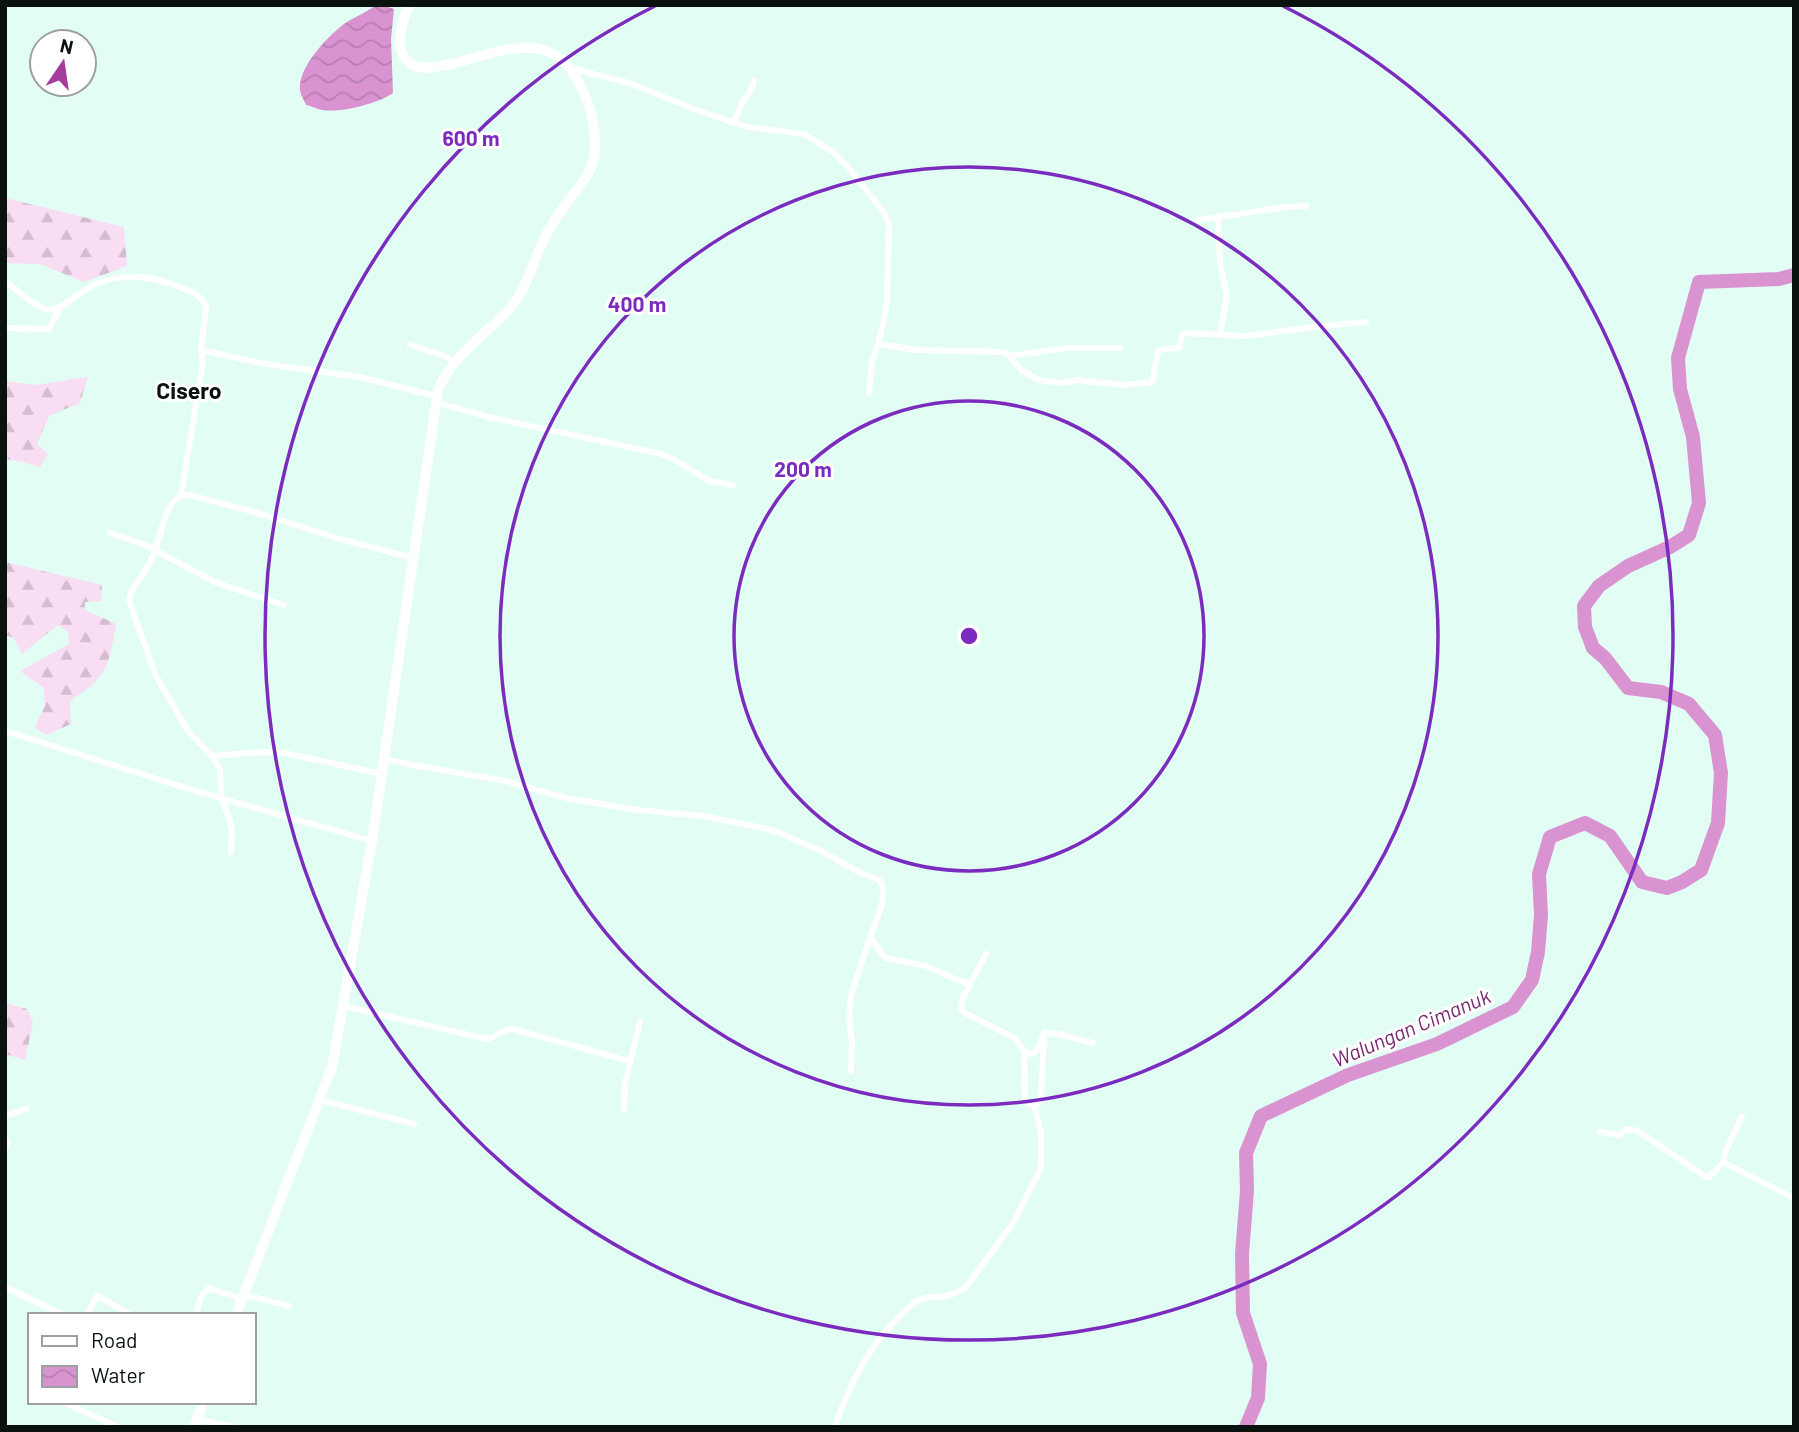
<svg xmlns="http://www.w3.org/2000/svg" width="1799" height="1432" viewBox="0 0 1799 1432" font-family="Barlow,sans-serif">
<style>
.forest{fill:url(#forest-firs)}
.water{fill:url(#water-waves)}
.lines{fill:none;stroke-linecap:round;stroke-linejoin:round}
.river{stroke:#d993d0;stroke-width:14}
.street{stroke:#fff;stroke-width:6}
.primary{stroke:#fff;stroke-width:10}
.ring{fill:none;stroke:#7b2cbf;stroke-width:3.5}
.labels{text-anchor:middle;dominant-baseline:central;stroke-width:6;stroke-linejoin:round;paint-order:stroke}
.water-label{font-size:21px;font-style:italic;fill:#792772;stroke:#fff}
.quarter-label{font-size:23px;font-weight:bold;fill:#09120f;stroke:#fff}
.centre{fill:#7b2cbf;stroke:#fff;stroke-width:3.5}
.ring-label{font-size:21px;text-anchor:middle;font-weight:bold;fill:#7b2cbf;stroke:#fff;stroke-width:6;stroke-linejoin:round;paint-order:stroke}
</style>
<defs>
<pattern id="forest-firs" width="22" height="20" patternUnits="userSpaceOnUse" patternTransform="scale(1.75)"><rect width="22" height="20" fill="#f8ddf3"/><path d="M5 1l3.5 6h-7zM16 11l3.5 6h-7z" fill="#d3bdcf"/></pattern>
<pattern id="water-waves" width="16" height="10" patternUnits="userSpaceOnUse" patternTransform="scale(1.75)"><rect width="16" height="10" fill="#d993d0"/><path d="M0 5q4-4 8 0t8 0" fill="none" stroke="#b97eb1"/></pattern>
</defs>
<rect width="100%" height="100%" fill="#e2fdf4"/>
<path class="forest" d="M5,198L124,227L127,266L84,282L40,264L5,263Z
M88,377L80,403L49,416L37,444L48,454L40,467L22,462L5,459V381L36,385Z
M5,562L102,585L101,601L85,602V610L116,624C112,644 111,666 96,681C91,687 77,695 70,702L71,724L46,735L35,727L45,706L44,688L20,671L69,644L68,632L58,625L22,654L14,638L5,635Z
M5,1003L27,1009L33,1022L25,1060L5,1054Z"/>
<path class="water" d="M376,5H382L394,9L391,39L393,93C377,104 341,113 322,110C317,109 311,106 306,105C304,100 300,94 300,89C298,67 330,33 347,22C357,16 367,12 376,5Z"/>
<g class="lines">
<path class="river" d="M1246,1427L1258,1398L1260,1364L1243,1313L1242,1254L1247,1191L1246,1153L1261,1116L1348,1075L1437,1044L1513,1007L1532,980L1538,952L1541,915L1539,874L1550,837L1585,823L1610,836L1642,882L1667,888L1682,882L1701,870L1718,823L1721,773L1715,735L1689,704L1661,692L1628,688L1605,658L1593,648L1585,627L1584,606L1599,586L1628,566L1670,547L1689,535L1699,503L1693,437L1680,389L1678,358L1699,282L1779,279L1794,275"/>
<path class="street" d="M571,68L629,83L696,110L748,127L805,134L834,153L849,168L885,214L889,226L887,301L882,330L872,362L869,393
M734,123L743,101L751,90L754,80
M1218,216L1220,264L1227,295L1220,334
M1198,220L1285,207L1306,206
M5,281C15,288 38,310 50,310C61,309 71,299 79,294C110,272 142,273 177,286C189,291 202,294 206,307L201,350
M5,328L49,329L61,306
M878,344L917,350L1004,352L1008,354L1022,371L1039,380L1062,383L1078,380L1123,385L1151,382L1153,380L1158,351L1164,349L1179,348L1182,335L1185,333L1247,336L1313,327L1366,322
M410,345L442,355L455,361
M1010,356L1067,348H1120
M435,402L488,417L657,453L673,459L709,481L733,485
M181,495L203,362L201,350L260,363L359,377L436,396
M110,533L157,549
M156,551L217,583L284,605
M5,731L189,789L372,841
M212,756L263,752L284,753L382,774
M384,759L413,765L505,781L566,798L637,810L703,816L772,830L819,850L861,873L880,880C889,897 876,920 870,937L885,958L926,966L955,979L970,984C966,992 960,1001 961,1011L1015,1038C1019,1042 1021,1049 1026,1052C1037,1060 1041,1040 1044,1033L1059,1034L1093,1043
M231,852L232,832L230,821L221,797L220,769L212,756L188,731L156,676L129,601C130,588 141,579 147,568C159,548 160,524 171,505C176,497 182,495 190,495L261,514L340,539L413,558
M970,984L986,954
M343,1006L487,1039C496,1037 503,1029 513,1029L629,1061
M1024,1050L1025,1099L1028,1104L1034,1105L1037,1104L1041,1098L1044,1040
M851,1071L852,1043L849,1016L851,995L870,937
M320,1100L414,1124
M624,1109L625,1083L640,1022
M5,1116L26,1109
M1600,1132L1620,1135L1625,1129L1638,1131L1706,1177H1709L1722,1164L1725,1163L1794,1198
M5,1139L8,1143L5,1149
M1723,1164L1726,1150L1742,1116
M5,1287L63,1315
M87,1315L97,1296L132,1315
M196,1315L201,1297L208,1288L243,1299L254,1297L289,1306
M65,1403L118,1427
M197,1419L233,1427
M835,1427C849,1384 869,1345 902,1314C907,1309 912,1303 919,1300C926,1296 933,1297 940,1297C949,1296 959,1292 966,1287L1013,1223L1039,1172L1041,1167V1133L1034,1105"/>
<path class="primary" d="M236,1315L332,1067L372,841L438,390C453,354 486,335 511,307C528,287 534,258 546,235C557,213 575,195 588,174C602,149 593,111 581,87C551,20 493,57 441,66C393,76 395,38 409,5
M194,1427L203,1402"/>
</g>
<g class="ring">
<circle cx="969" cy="636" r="235"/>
<circle cx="969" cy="636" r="469"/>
<path d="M1283 6A704 704 0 1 1 655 6"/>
</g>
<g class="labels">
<g class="water-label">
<text transform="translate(1411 1027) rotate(-23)">Walungan Cimanuk</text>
</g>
<g class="quarter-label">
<text x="189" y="390">Cisero</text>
</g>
</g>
<circle cx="969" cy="636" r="10" class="centre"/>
<g class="ring-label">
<text x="471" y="146">600 m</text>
<text x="637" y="312">400 m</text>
<text x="803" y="477">200 m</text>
</g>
<rect width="1799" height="1432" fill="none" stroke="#09120f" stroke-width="14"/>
<rect x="28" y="1313" width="228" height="91" fill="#ffffff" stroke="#9da09f" stroke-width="2"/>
<rect x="42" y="1336" width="35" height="10" fill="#ffffff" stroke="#9da09f" stroke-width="2"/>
<text x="91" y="1348" font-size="21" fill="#09120f">Road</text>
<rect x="42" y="1366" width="35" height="21" fill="url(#water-waves)" stroke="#9da09f" stroke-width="2"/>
<text x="91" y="1383" font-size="21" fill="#09120f">Water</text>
<g transform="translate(63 63) rotate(13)"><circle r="33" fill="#ffffff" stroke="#9da09f" stroke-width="2"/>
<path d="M0-5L12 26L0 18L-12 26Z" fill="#a53b9d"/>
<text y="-10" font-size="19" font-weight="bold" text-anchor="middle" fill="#09120f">N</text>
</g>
</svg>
